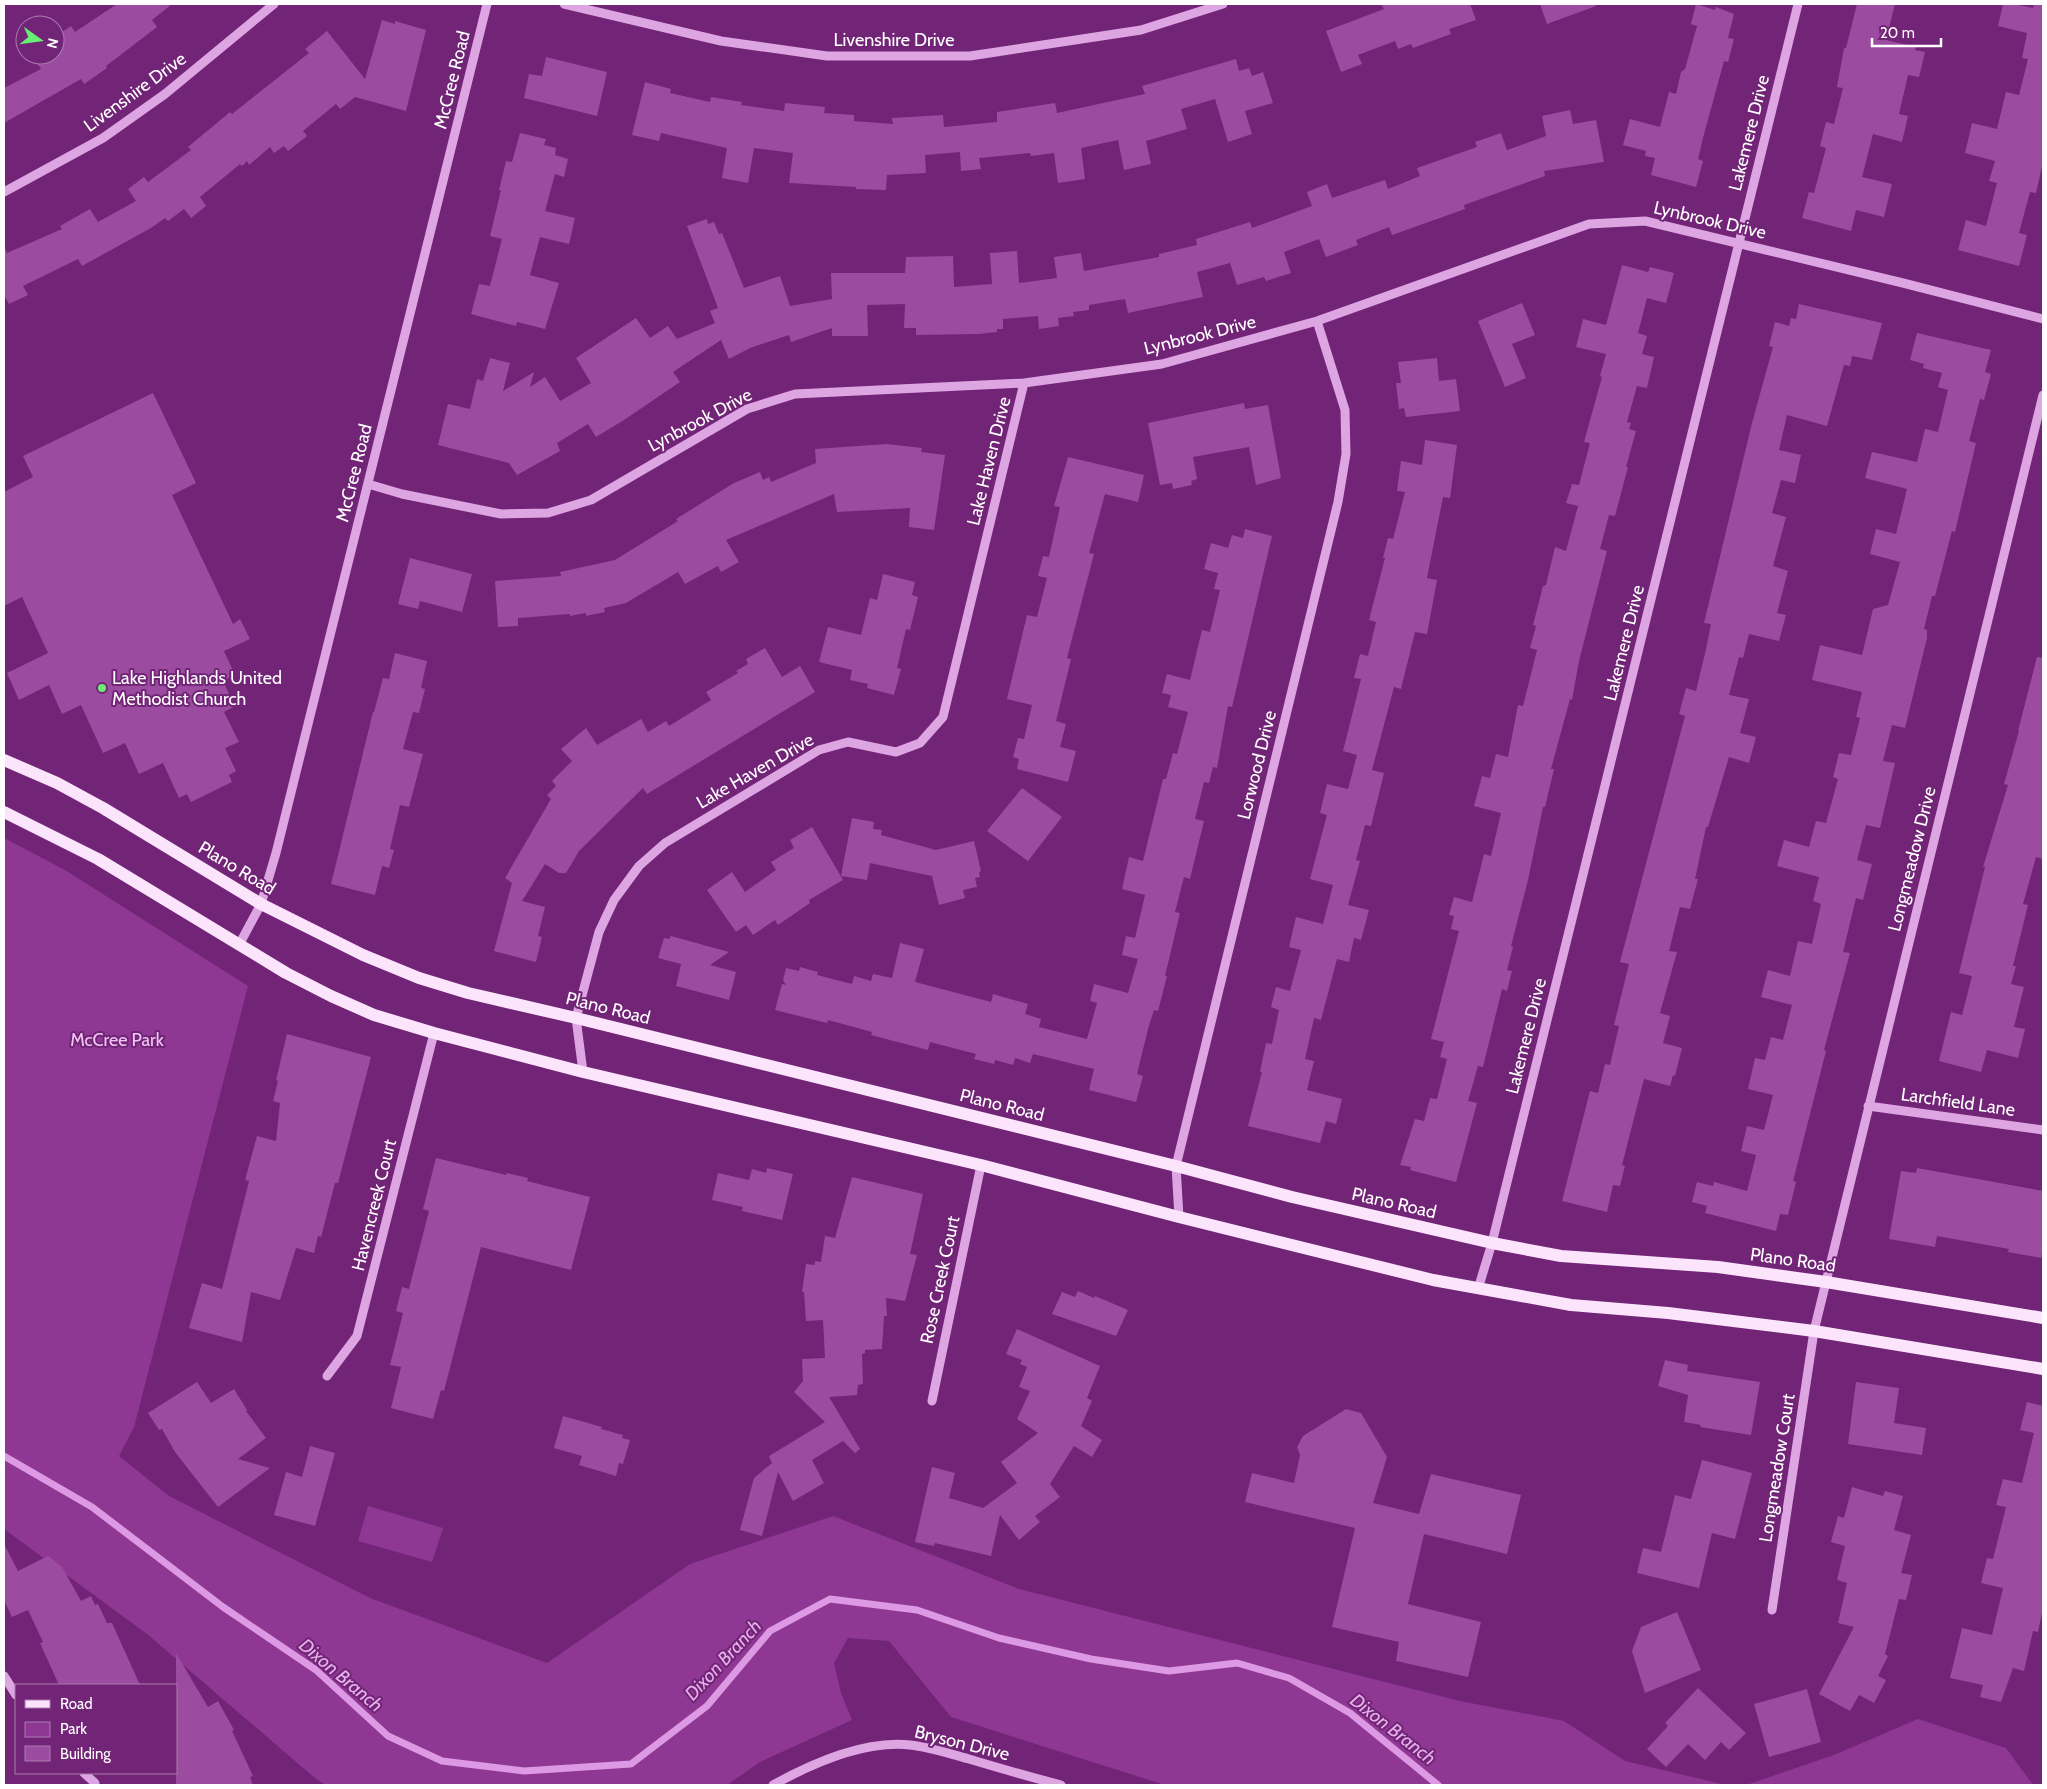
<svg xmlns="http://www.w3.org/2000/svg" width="2047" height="1789" viewBox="0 0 2047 1789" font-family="Cabin,sans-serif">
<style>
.green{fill:#8e3894}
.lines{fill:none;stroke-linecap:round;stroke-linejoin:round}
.stream{stroke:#dd99e4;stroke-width:7}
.building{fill:#9b4ca1}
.minor{stroke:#dea5e3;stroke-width:9}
.major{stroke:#fce4fc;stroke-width:12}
.poi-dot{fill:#69ed75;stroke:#722477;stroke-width:2}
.labels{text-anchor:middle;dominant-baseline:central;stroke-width:4;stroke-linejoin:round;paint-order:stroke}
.street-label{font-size:18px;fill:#fff;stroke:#722477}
.poi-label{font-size:18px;fill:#fff;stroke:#722477;text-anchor:start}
.park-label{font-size:18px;fill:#efc7f3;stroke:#722477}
.water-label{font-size:19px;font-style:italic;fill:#e6b0eb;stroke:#722477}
</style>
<rect width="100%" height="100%" fill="#722477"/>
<path class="green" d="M4,838L65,870L248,986L134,1427L119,1456L169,1496L370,1598L547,1663L690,1564L833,1516L1019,1589L1460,1701L1564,1721L1625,1761L1726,1785H1165L951,1717L889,1641L848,1638L834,1663L841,1693L852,1720L760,1762L727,1785H326L316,1779L147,1634L4,1529Z
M368,1506L443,1528L432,1562L358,1541Z
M1918,1719L2006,1748L2033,1785H1746L1834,1755Z"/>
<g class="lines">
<path class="stream" d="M4,1456L92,1507L223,1607L316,1670L388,1736L442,1761L524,1771L631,1764L707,1706L770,1631L830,1599L917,1610L999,1638L1091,1659L1169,1671L1237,1663L1289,1678L1350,1713L1438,1785"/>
</g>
<path class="building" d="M117,4H172L152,20L157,27L106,66L107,68L84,84L81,79L4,123V88L41,69L31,55H55V37L71,26L75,32Z
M1381,4H1470L1476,20L1449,29L1451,34L1413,48L1411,44L1398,49L1395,41L1358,55L1362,64L1341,72L1326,31L1384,9Z
M1540,4H1596V6L1547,24Z
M1696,4L1715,10L1716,7L1734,14L1728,38L1734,39L1728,62L1724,61L1703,138L1698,159L1703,161L1696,187L1651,175L1655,158L1645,156L1646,151L1623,145L1630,119L1660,127L1669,92L1676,94L1681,72L1685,69L1697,26L1691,24Z
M1857,4H1895L1886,40L1916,47L1915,50L1925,52L1919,77L1908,75L1899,114L1908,116L1902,142L1873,134L1862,177L1892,184L1884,217L1856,210L1851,231L1802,218L1809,192L1814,193L1826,148L1820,146L1826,122L1834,124L1843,88L1837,87L1844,48H1846Z
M2003,4H2014L2033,8L2034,4H2043V162L2036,193L2030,192L2019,233L2027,235L2019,266L1958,250L1966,220L1986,226L1997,183L1989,181L1995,161L1965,153L1972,123L1997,129L2006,92L2019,95L2028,59L2022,58L2027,33L1998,26Z
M382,20L395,24V21L426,30L406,111L355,97L340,109L336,104L303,131L307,136L288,151L284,146L274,153L270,147L249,165L247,161L242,166L240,164L200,197L206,206L191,218L184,209L168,221L165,218L151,228L82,266L78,259L23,286L28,295L9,304L4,295V246L7,253L62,229L60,226L90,209L98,222L136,201L128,189L144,177L148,182L191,150L188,147L230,112L232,114L309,53L305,49L327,31L365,79Z
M546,57L607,72L597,116L524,98L529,74L542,76Z
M1236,59L1239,71L1249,68L1252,76L1263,72L1273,103L1245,111L1252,134L1228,142L1215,99L1181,109L1187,129L1146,141L1151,164L1124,170L1118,140L1081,148L1085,179L1058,183L1054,153L1031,156L1030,153L979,158L981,169L961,171L960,152L925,155L926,173L887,175L886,190L856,189V187L789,183L793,153L754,148L748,183L722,178L727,148L661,133L659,141L632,135L645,82L671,89L670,93L710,102L711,97L742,102L741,105L784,111L785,103L825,107L824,113L854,115V121L893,124L892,118L943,115L944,127L997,122V112L1055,103L1057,113L1145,94L1142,86Z
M1570,110L1573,124L1596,120L1604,162L1544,171L1545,176L1464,205L1465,209L1392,235L1389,227L1356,240L1358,245L1326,257L1319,239L1284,252L1291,273L1266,281L1264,277L1237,285L1230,263L1197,272L1203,297L1128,313L1125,299L1089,305V310L1073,312L1074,316L1058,318L1059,326L1039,329L1038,316L1003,319V329H997V332L979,334L916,335V328H904L905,304L867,305L868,336H832V328L791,342L789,335L750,348L729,359L721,340L673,372L680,382L624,420L596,437L588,424L557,443L560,451L517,475L509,463L438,445L448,404L470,409L477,379L483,381L490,358L510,363L503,391L534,372L530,387L545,377L560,401L591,383L576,358L636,318L650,338L668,326L677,339L715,323L710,311L718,308L687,226L707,219L708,224L714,222L719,234L722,233L744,288L780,276L790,306L832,299L831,273H905L906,257L953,256L954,287L992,284L990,253L1017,251L1019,283L1057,278L1054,257L1081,253L1084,271L1159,257V254L1197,245L1196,239L1250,222L1252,228L1312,206L1307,192L1327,184L1332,198L1385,180L1388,189L1420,176L1417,168L1477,147L1475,142L1501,133L1507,150L1546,136L1542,116Z
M520,133L546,139L544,145L556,148L555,155L568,159L564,177L555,174L545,211L575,218L569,244L540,237L530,275L559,283L545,329L517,322L516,326L471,314L479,284L490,286L502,239L490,236L501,190H499L506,161L512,162Z
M1622,265L1648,272L1650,267L1674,273L1666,303L1647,298L1638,333L1647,336L1642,354L1654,357L1647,388L1637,386L1627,422L1631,423L1629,429L1636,431L1626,467H1628L1615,516L1609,515L1600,549L1607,551L1579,661L1572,700L1570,699L1551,769H1554L1545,807H1543L1528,880L1511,946L1513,947L1507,970L1512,971L1507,991L1502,989L1483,1067L1478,1066L1468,1101L1477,1103L1456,1182L1410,1170L1411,1167L1400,1165L1415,1119L1424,1121L1430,1098L1437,1099L1447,1059L1440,1057L1444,1042L1431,1039L1459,931L1451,929L1454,916L1449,915L1454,897L1472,902L1484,854L1491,856L1501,813L1474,806L1482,776L1490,778L1496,754L1508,757L1518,705L1523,706L1537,650L1530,648L1536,626L1533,625L1543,586L1546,585L1555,547L1566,551L1578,506L1566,503L1572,484L1579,485L1590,443L1584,442L1602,377L1600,376L1606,354L1576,347L1583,319L1606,325Z
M1522,303L1535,335L1512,344L1526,378L1505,387L1478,321Z
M1799,304L1882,323L1872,360L1852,356L1850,366L1844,365L1827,426L1787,415L1779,450L1801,455L1795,483L1781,480L1772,513L1786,517L1773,566L1788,571L1777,613L1786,615L1779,641L1749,634L1743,658L1739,657L1729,695L1749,699L1740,733L1756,737L1749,763L1729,757L1708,827H1706L1695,879H1698L1690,909L1680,907L1669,951L1677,952L1660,1013L1670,1016L1663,1043L1682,1048L1675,1076L1673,1075L1670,1086L1644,1079L1622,1165L1625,1166L1620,1186L1613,1185L1607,1212L1562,1201L1590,1091L1598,1093L1605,1064L1610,1065L1619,1026L1614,1025L1629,964L1620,962L1685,716L1679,714L1686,688L1696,691L1706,649L1711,624L1704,623L1752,423L1773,347L1769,346L1775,322L1789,326L1791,318L1796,319Z
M1917,333L1991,350L1985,372L1991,374L1984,400L1980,399L1969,441L1976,443L1955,532L1952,531L1935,596H1932L1924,629L1927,630V638L1905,728L1892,725L1883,761L1895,763L1880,828L1866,825L1857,860L1872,864L1863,900L1856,898L1843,952L1850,953L1824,1050L1826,1051L1793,1181L1796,1182L1788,1215L1780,1214L1776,1231L1705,1213L1707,1206L1692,1202L1697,1182L1713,1186L1714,1182L1747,1191L1756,1155L1741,1151L1747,1126L1764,1130L1773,1095L1748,1089L1755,1058L1765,1060L1771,1037L1783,1040L1792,1005L1761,997L1768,970L1790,976L1798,941L1812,944L1821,904L1813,901L1819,877L1777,866L1784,840L1809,847L1816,821L1826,823L1838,779L1833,777L1839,753L1851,755L1860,718L1856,717L1862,692L1812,680L1820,645L1862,655L1873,609L1888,605L1900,562L1870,554L1876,529L1896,534L1907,489L1865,478L1872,452L1917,462L1925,429L1938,432L1948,390L1938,387L1942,373L1923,368L1924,364L1910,360Z
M1437,358L1439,381L1456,379L1460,411L1406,417L1404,408L1399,409L1396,383H1401L1398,362Z
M153,393L196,483L172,495L233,624L240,619L250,639L224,651L235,675L223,681L235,706L224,712L239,742L225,748L236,771L229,775L232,782L191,802L187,794L179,798L163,763L139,774L125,743L103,753L81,705L62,714L49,685L19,700L7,673L48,653L22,597L4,606V492L33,477L23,456Z
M1244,403L1245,409L1268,405L1281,478L1256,485L1249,447L1193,457L1197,479L1191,481L1192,485L1173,489L1172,483L1160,485L1148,423Z
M1425,440L1457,445L1450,498L1443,497L1427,578L1437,580L1427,634L1415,632L1401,689L1394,687L1372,770L1384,773L1371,826L1365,825L1356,860L1360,861L1348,905L1369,910L1361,940L1354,938L1349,962L1337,959L1321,1020L1314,1018L1305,1059L1314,1061L1307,1090L1342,1099L1336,1124L1326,1121L1320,1143L1248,1126L1262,1072H1260L1266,1043L1272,1044L1279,1010L1271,1007L1276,987L1290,991L1301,950L1289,947L1296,917L1323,924L1333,885L1310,879L1327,815L1320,813L1327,784L1348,789L1357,755L1343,751L1361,679L1354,678L1360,654L1368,656L1376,622L1369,620L1385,558H1383L1388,538L1393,539L1405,492L1397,491L1401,461L1422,465Z
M887,444L922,448L921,452L945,455L934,530L909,527L910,508L837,512L834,494L726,540L739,562L721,572L718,566L685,584L678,572L626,603L604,608L605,612L586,616V613L570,616V614L518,618V626L498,627L495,581L561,576L560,572L615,560L678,521L676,519L734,483L760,472L763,480L769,477L771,482L816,463L815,449Z
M1068,457L1144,475L1138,502L1105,494L1089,553L1094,554L1067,658L1071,659L1056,721L1066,724L1060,747L1076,751L1068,782L1017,769L1019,759L1013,757L1018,738L1024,739L1032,705L1007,699L1027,615L1037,617L1047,578L1038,576L1043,556L1049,557L1060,507L1054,506Z
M1245,529L1272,536L1232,707L1228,706L1217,768L1213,767L1209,783L1204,782L1195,819L1204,821L1190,879L1184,877L1175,912L1180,913L1165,976H1167L1158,1011L1154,1010L1148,1029L1137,1074L1143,1076L1136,1102L1089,1090L1094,1069L1033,1054L1030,1063L1015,1058L1013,1065L995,1060L994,1064L974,1059L976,1054L930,1042L928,1050L871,1035L872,1032L828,1020L827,1023L775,1010L782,984L786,985L783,980L786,968L799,971L800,967L818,972L817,975L852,984L854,976L871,981L873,974L892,978L900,943L924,949L915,982L991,1002L993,994L1028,1004L1025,1014L1041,1019L1039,1027L1087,1039L1097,1003L1090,1001L1094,984L1128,993L1138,959L1122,955L1126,936L1135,938L1145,895L1122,889L1129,857L1143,861L1163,779H1166L1173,753L1177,754L1188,712L1168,707L1171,695L1162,693L1167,674L1190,680L1202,630L1210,632L1220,590L1214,589L1218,573L1204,569L1211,543L1228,548L1232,535L1243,538Z
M410,558L472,574L462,612L420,601L418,609L398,604Z
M883,574L915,582L912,595L918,597L910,630L906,629L897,668L901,669L894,695L867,688L868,684L850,680L852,670L819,662L828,627L861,635L870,598L877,600Z
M765,648L782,677L800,666L815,692L647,794L643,788L579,851L566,873H559L545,864L522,901L545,907L538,936L542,937L536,962L494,951L512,883L505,878L551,799L547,795L556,786L552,781L572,761L561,749L586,728L597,745L641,719L648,732L666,721L669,726L711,700L706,692L738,673L736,671L748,664L746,659Z
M395,653L427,661L421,688L425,689L419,713L413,712L403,749L423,754L409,807L400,805L390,849L394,850L389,868L382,866L375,895L331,884L373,712H374L383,678L389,679Z
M2037,657L2043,658V859L2036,857L2023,904L2028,905L2013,966H2016L2011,984L2024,987L2014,1027L2025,1029L2018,1058L1987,1050L1981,1072L1939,1061L1951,1012L1962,1015L1972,976L1959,973L1985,867H1983L2008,785L2004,784L2019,731H2018Z
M1022,788L1062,817L1028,861L987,831Z
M852,818L874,822L873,829L882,830L881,835L936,850L974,841L981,871L979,872L980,877L975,878L977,887L963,890L965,898L939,905L932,876L870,863L867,880L841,876Z
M812,827L843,880L809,900L810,903L778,925L775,920L753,935L746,925L736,932L707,890L732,872L745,892L776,870L771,862L794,848L790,840Z
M671,936L729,952L710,965L736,972L729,1000L676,986L681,964L658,958L664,938L669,939Z
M287,1034L371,1057L338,1183H335L321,1237L318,1236L314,1253L296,1248L280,1300L251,1292L242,1342L189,1328L202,1283L222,1289L249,1181L245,1180L257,1136L276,1141L280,1103L273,1101L278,1081L276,1080Z
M436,1158L506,1175L507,1173L528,1178L527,1181L590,1197L571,1270L481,1247L444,1391L441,1390L433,1419L391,1408L401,1367L390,1365L403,1313L396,1311L402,1287L409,1289L429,1211L423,1209Z
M767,1168L793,1174L782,1220L742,1211L743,1207L712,1200L718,1173L749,1180L752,1169L766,1173Z
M1917,1168L2043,1191V1249L2041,1258L2008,1252L2009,1249L1937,1236L1935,1247L1889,1239L1901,1171L1916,1173Z
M852,1177L923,1194L910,1254L917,1255L905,1301L886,1298L887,1316H884L882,1349L865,1350V1353L862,1354L863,1384L858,1385L857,1395L829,1397L860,1449L855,1453L843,1441L812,1460L824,1483L793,1501L778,1472L762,1536L740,1530L754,1478L772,1463L769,1456L825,1422L794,1392L803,1381L802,1359L825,1358L823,1320L806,1321L804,1292H802L806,1264L815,1265V1261L821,1262L825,1236L835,1238Z
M1078,1291L1094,1298L1095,1296L1128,1310L1116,1336L1052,1314L1062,1292L1075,1297Z
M1017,1329L1100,1366L1087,1398L1092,1401L1081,1426L1102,1440L1092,1457L1074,1446L1050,1484L1060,1497L1035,1516L1040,1522L1019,1540L1000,1515L991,1556L935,1543L934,1546L915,1542L932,1467L955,1473L949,1498L983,1508L1017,1483L1001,1462L1038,1433L1017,1419L1030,1391L1019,1387L1027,1367L1020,1364L1022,1360L1006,1354Z
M1665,1360L1688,1365L1687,1371L1760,1382L1751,1435L1700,1427L1701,1425L1684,1422L1688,1395L1658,1386Z
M197,1382L211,1403L234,1389L247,1410L246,1411L266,1438L238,1459L270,1468L218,1507L175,1452L162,1429L159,1430L148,1413Z
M1856,1382L1899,1388L1894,1423L1926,1428L1922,1455L1848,1444Z
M2027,1402L2043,1406V1608L2038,1632L2033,1631L2024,1671L2013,1668L2001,1702L1980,1697L1983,1685L1950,1678L1962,1628L1992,1635L2003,1588L1981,1583L1987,1558L1993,1559L2006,1507L1996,1505L2003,1479L2022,1483L2034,1433L2020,1430Z
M1346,1409L1361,1413L1387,1457L1373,1503L1419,1514L1431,1474L1521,1495L1507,1554L1424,1534L1408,1604L1481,1622L1468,1677L1396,1661L1399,1642L1332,1627L1355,1528L1245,1502L1252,1473L1294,1483L1300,1455L1297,1447L1303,1436Z
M563,1416L602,1427L601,1429L623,1435L622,1438L630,1440L623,1464L619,1463L616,1476L579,1465L582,1456L554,1448Z
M310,1446L335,1453L315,1526L274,1515L286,1472L302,1477Z
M1702,1460L1752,1473L1735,1539L1712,1533L1699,1588L1637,1573L1643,1548L1661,1552L1675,1495L1691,1499Z
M1852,1487L1883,1496L1885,1491L1903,1496L1894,1530L1911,1535L1901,1573L1912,1575L1906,1600L1899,1599L1885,1654L1888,1656L1878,1676L1886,1680L1874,1703L1859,1695L1850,1711L1819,1694L1854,1627L1838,1623L1847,1583L1837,1580L1845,1546L1831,1542L1838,1516L1844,1518Z
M4,1544L18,1571L48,1556L62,1567L81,1601L91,1596L95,1605L98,1604L107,1623H112L140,1685H59L40,1643L43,1642L28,1610L12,1617L4,1600Z
M1677,1612L1701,1670L1645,1693L1632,1651L1641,1627Z
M176,1653L208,1707L218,1701L234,1730L232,1731L253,1776L250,1777L253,1785H176Z
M1698,1688L1746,1733L1729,1750L1721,1742L1705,1760L1688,1744L1666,1767L1647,1749L1668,1726L1665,1723Z
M1807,1689L1821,1742L1769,1757L1754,1704Z"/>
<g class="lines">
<path class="minor" d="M564,4L721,41L827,56H970L1141,30L1223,4
M4,192L103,138L165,94L274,4
M368,484L402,494L501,514L548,513L591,500L747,409L795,394L1024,383L1162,364L1317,321L1589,224L1645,221L1903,283L2043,319
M239,945L261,904L276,853L487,4
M583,1072L576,1018L599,932L614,900L639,866L665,843L819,750L848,742L896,752L920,743L943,717L1024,383
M1868,1106L2043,1130
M1179,1217L1176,1166L1338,502L1346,454L1345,410L1317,321
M1478,1289L1492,1243L1798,4
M327,1376L357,1336L434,1033
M932,1401L981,1165
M1772,1610L1814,1331L2043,395
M4,1676L16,1695
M84,1773L95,1783
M773,1785C811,1764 865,1740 910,1745C930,1747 950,1754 969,1759C999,1768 1030,1777 1061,1785"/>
<path class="major" d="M4,760L57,783L103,808L261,904L363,955L419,978L468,993L576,1018L1176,1166L1292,1197L1492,1243L1561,1256L1718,1267L1826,1282L2043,1318
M4,812L98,859L286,973L331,996L374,1015L434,1033L583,1072L981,1165L1179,1217L1433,1280L1571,1305L1668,1313L1814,1331L2043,1369"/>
</g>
<circle class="poi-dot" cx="102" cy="688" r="5"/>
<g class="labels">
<g class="street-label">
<text x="894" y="40">Livenshire Drive</text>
<text transform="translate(452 80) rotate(-76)">McCree Road</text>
<text transform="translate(135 92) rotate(-36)">Livenshire Drive</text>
<text transform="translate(1749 133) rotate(-76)">Lakemere Drive</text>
<text transform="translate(1710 220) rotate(13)">Lynbrook Drive</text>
<text transform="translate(1200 335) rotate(-14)">Lynbrook Drive</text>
<text transform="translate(700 420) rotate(-28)">Lynbrook Drive</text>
<text transform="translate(989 461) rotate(-76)">Lake Haven Drive</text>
<text transform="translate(354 473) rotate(-76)">McCree Road</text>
<text transform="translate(1624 643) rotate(-76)">Lakemere Drive</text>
<text transform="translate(1257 765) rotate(-76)">Lorwood Drive</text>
<text transform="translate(755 771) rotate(-30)">Lake Haven Drive</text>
<text transform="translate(1912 859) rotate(-76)">Longmeadow Drive</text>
<text transform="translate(237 868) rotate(31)">Plano Road</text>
<text transform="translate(608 1008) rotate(14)">Plano Road</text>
<text transform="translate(1526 1036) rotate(-76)">Lakemere Drive</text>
<text transform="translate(1958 1102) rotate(8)">Larchfield Lane</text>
<text transform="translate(1002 1105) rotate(14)">Plano Road</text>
<text transform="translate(1394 1203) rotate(13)">Plano Road</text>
<text transform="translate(374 1205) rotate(-76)">Havencreek Court</text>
<text transform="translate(1793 1260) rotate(8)">Plano Road</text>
<text transform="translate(940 1280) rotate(-78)">Rose Creek Court</text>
<text transform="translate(1777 1468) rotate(-81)">Longmeadow Court</text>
<text transform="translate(962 1743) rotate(14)">Bryson Drive</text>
</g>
<g class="poi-label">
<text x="112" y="678">Lake Highlands United<tspan x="112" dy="21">Methodist Church</tspan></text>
</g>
<g class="park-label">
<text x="117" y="1040">McCree Park</text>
</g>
<g class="water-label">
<text transform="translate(723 1660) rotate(-47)">Dixon Branch</text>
<text transform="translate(341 1675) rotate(40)">Dixon Branch</text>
<text transform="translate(1393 1729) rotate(38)">Dixon Branch</text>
</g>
</g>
<rect width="2047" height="1789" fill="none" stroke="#ffffff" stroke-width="10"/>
<rect x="15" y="1684" width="162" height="90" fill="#722477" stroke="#aa7cad"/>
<rect x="25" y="1700" width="25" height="8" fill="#fce4fc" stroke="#aa7cad"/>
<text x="60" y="1709" font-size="15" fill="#ffffff">Road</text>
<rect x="25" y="1722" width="25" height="15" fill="#8e3894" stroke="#aa7cad"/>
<text x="60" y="1734" font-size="15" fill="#ffffff">Park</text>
<rect x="25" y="1746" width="25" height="15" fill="#9b4ca1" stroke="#aa7cad"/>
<text x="60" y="1759" font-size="15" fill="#ffffff">Building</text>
<g transform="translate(40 40) rotate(104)"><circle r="24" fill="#722477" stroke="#aa7cad"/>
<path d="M0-4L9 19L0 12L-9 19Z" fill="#69ed75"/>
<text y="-8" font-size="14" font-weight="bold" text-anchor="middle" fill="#ffffff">N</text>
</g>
<path d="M1872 38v8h69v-8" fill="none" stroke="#ffffff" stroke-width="2.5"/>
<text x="1880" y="38" font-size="15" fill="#ffffff" stroke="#722477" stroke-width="4" paint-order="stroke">20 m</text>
</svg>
